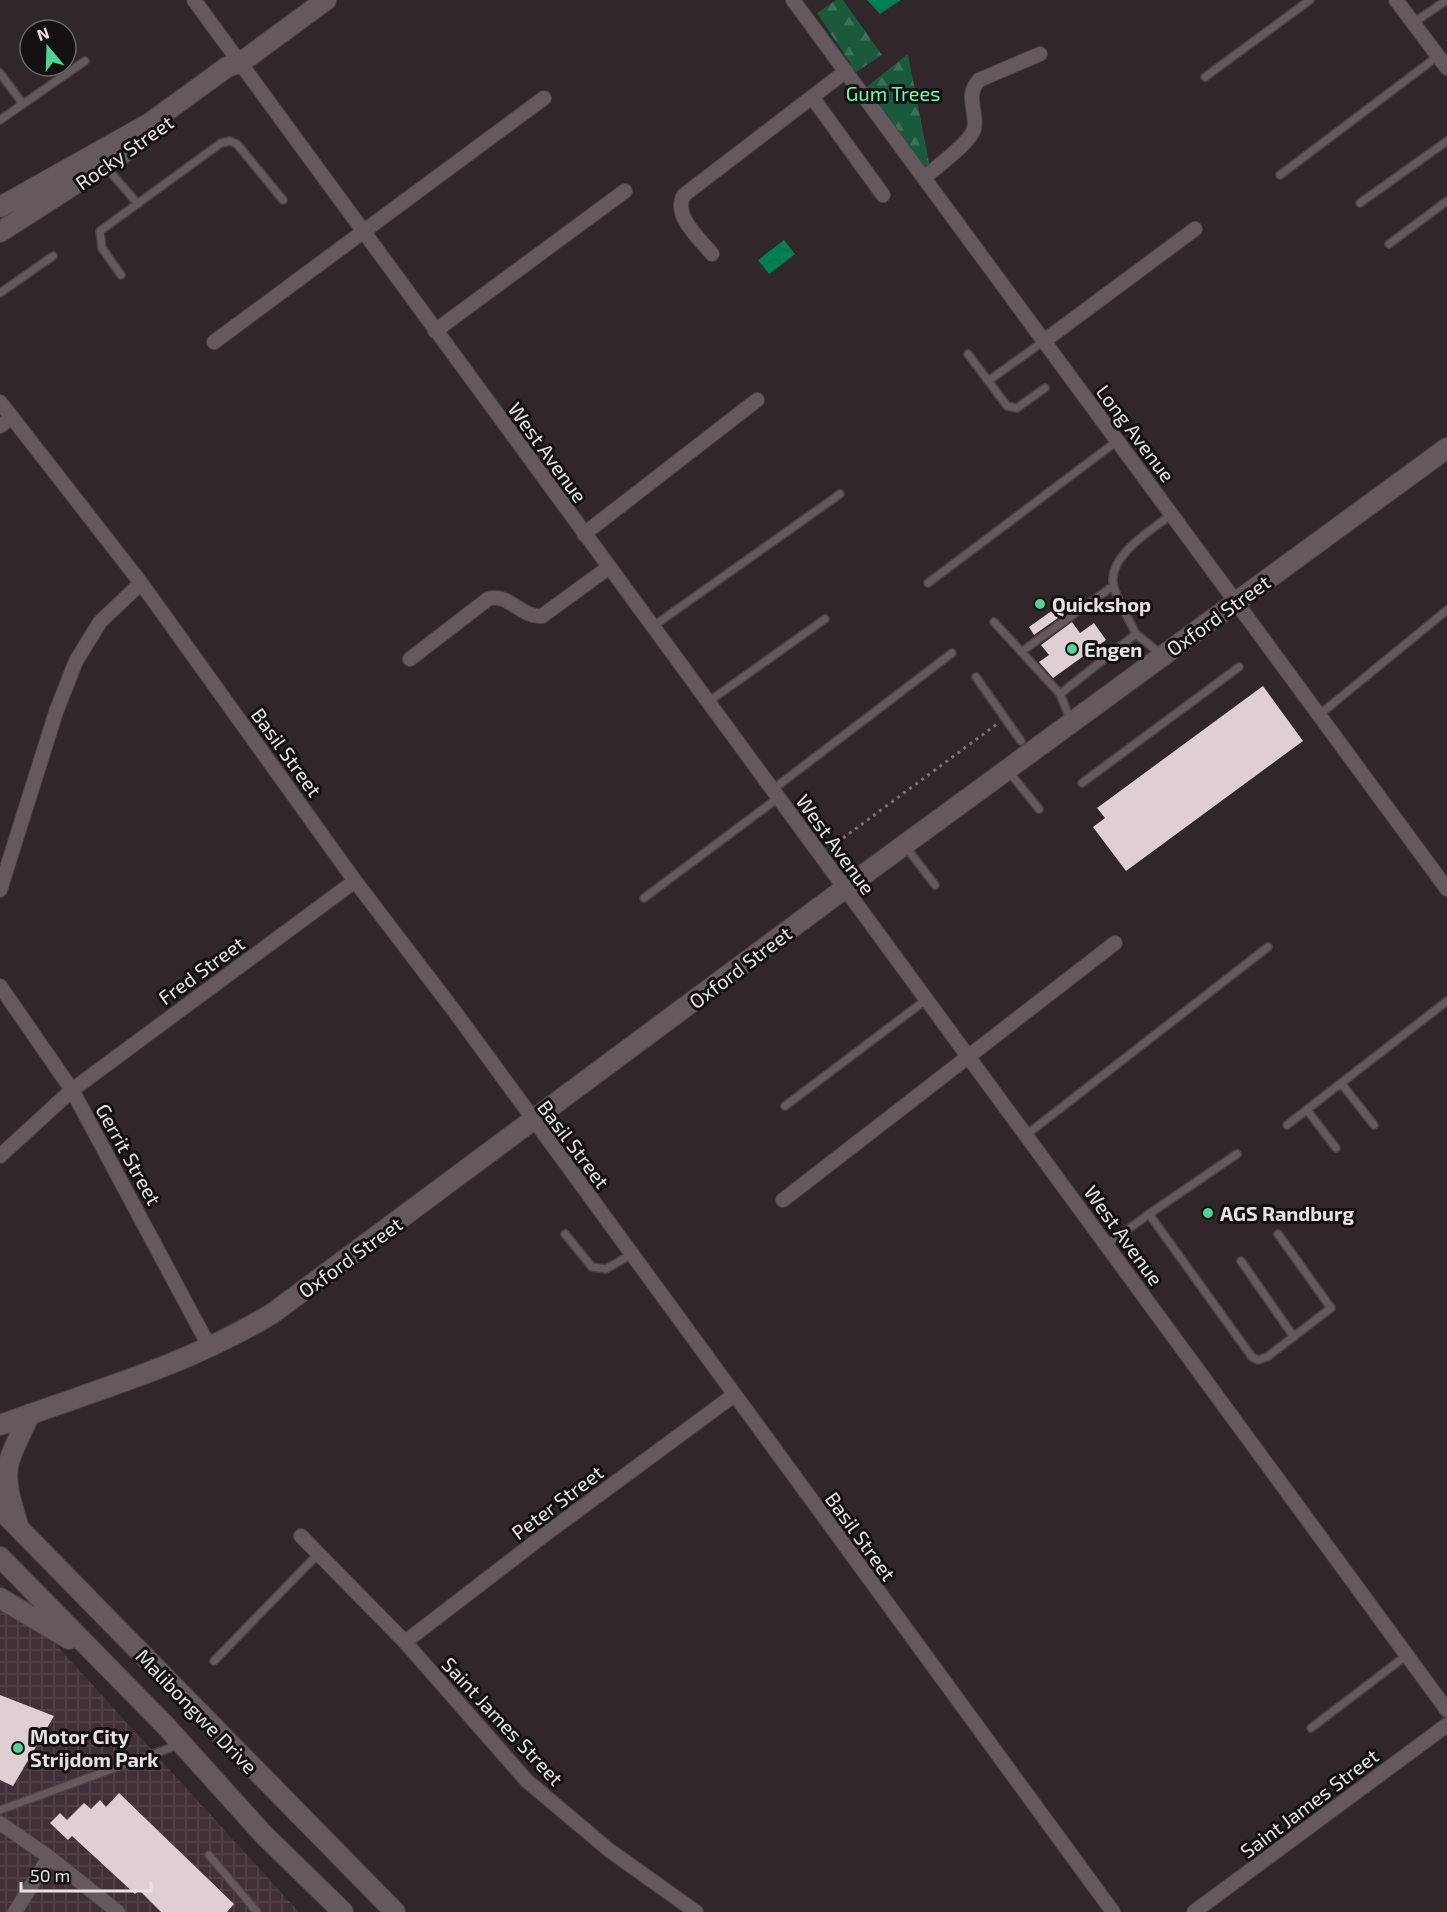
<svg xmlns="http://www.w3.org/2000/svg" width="1447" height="1912" viewBox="0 0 1447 1912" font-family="'Exo 2',sans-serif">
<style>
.industrial{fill:url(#industrial-grid)}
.forest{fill:url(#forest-firs)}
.water{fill:url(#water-waves)}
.building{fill:#decfd5}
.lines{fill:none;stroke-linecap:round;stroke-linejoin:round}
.lane-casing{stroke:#4a4145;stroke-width:10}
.street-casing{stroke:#4a4145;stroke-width:16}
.secondary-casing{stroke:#4a4145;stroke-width:22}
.path{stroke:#7a7074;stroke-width:3;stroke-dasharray:3 4.5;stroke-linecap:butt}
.lane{stroke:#65595e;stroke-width:7}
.street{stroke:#65595e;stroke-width:14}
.secondary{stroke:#65595e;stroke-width:20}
.poi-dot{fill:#52d397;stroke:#151113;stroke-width:2}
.labels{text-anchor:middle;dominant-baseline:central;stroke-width:6;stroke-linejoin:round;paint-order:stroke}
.park-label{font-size:20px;fill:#71f8b6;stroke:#151113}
.street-label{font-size:20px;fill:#e8e1e4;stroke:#151113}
.poi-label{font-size:20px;font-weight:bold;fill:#e8e1e4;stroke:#151113;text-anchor:start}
</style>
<defs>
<pattern id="industrial-grid" width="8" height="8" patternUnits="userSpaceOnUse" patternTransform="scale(1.5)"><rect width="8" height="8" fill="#3f2f36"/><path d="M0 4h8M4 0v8" fill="none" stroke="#524349"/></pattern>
<pattern id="forest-firs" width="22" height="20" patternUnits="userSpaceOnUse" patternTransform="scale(1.5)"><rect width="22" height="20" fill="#1a593c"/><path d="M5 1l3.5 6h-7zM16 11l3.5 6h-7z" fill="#3b7158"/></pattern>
<pattern id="water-waves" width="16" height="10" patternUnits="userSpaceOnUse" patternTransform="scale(1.5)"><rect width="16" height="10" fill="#008153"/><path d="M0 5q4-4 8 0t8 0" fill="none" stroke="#20664c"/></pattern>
</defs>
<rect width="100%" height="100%" fill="#31262a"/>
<path class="industrial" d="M0,1583L299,1912H0Z"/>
<path class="forest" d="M836,0H843L882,55L856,72L817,13Z
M908,54L932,178L864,89Z"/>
<path class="water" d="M867,0H901L880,14Z
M784,240L795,254L769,274L758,260Z"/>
<path class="building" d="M1060,605L1065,613L1034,635L1029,627Z
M1072,622L1080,633L1094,623L1106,640L1053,678L1039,662L1049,655L1041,645Z
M1263,686L1303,741L1126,871L1093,827L1105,818L1097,808Z
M0,1695L54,1716L13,1786L0,1780Z
M119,1793L234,1904L227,1912H161L139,1890L135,1894L72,1836L68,1840L50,1823L60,1813L67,1820L84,1803L91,1809L100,1800L106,1807Z"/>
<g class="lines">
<g class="lane-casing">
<path id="lane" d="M1413,23L1447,0
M0,73L23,104
M1205,77L1310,0
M0,120L85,61
M105,166L138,204
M1280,175L1438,56
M1360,203L1447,141
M1389,244L1447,201
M121,275L102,248L100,231L221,143L230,141L237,144L283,200
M0,293L53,256
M968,354L1007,406L1017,408L1045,388
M988,381L1044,341
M928,583L1117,441
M994,622L1060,694
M652,627L840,494
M1136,634C1129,619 1118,603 1114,587C1105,557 1152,530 1172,514
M1021,652L1113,586
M976,677L1021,741
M708,702L825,619
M1319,715L1447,610
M1071,721L1060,694L1136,634L1162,655
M1009,772L1039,809
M1082,783L1239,667
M772,790L952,653
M906,847L935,885
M644,898L778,798
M1341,1083L1374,1125
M785,1106L927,999
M1307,1110L1336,1148
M1287,1125L1447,1001
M1026,1135L1268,947
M1149,1214L1237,1154
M565,1234L592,1267L606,1269L632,1254
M1106,1245L1149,1214L1252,1357L1258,1360L1267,1357L1331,1308L1278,1234
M1241,1261L1294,1337
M214,1661L318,1554
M1311,1728L1407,1655
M0,1810L178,1745
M209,1855L257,1912"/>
</g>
<g class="street-casing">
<path id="street" d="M194,0L1447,1710
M793,0L1447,889
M1396,0L1447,68
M812,97L883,195
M924,178C935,168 971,142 974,129C978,111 964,97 979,80L1040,54
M712,254C699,238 672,215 684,195L846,71
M435,331L625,191
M1044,341L1195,229
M214,342L544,98
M0,402L141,583L355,881L455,1012L1113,1912
M0,426L12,417
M584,534L757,400
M410,659L488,599C508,592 521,618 542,616L608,568
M0,890L56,712L76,661L100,622L141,583
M0,986L72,1090L210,1348
M0,1156L72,1090L355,881
M783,1200L1115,943
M301,1536L405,1642L527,1781L609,1850L696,1912
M405,1642L543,1536L734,1395
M0,1823L49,1857L118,1912
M15,1912L49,1857
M1194,1912L1447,1725"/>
</g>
<g class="secondary-casing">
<path id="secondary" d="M0,207L150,123L227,67L240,63L326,0
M0,232L128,150
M0,1425C93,1391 188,1365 273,1313L844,889L1447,448
M0,1509L395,1912
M18,1525C0,1468 5,1467 30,1414
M0,1557L164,1724L263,1834L343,1912
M0,1598L69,1639"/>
</g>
<path class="path" d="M831,847L997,724"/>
<use href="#lane" class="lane"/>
<use href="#street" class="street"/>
<use href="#secondary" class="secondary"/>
</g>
<g class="poi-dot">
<circle cx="1040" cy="604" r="6"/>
<circle cx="1072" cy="649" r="6"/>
<circle cx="1208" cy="1213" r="6"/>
<circle cx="18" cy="1748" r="6"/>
</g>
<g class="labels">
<g class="park-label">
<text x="893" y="93">Gum Trees</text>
</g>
<g class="street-label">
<text transform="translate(124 152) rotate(-35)">Rocky Street</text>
<text transform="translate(1136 433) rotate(53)">Long Avenue</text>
<text transform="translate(548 452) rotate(54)">West Avenue</text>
<text transform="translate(1218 615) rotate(-36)">Oxford Street</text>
<text transform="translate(287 752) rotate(54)">Basil Street</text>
<text transform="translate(836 844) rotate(54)">West Avenue</text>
<text transform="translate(740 967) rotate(-37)">Oxford Street</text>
<text transform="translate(201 970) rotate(-36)">Fred Street</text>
<text transform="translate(574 1144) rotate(53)">Basil Street</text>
<text transform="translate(129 1154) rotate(61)">Gerrit Street</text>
<text transform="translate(1124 1235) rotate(54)">West Avenue</text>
<text transform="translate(350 1257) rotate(-36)">Oxford Street</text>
<text transform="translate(557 1502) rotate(-37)">Peter Street</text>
<text transform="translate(861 1536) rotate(54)">Basil Street</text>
<text transform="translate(197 1711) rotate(46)">Malibongwe Drive</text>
<text transform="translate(503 1721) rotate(47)">Saint James Street</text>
<text transform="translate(1309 1803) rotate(-37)">Saint James Street</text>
</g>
<g class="poi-label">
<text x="1052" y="604">Quickshop</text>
<text x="1084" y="649">Engen</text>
<text x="1220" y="1213">AGS Randburg</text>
<text x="30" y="1736">Motor City<tspan x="30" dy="23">Strijdom Park</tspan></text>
</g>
</g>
<g transform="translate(48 48) rotate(341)"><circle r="28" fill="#151113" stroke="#696467" stroke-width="1.5"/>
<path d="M0-4.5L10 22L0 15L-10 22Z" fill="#52d397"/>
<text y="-9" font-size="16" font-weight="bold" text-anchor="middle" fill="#e8e1e4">N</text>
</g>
<path d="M21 1882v9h130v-9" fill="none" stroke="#e8e1e4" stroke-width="3"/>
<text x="30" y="1882" font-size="18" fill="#e8e1e4" stroke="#151113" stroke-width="4.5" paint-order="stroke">50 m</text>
</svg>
